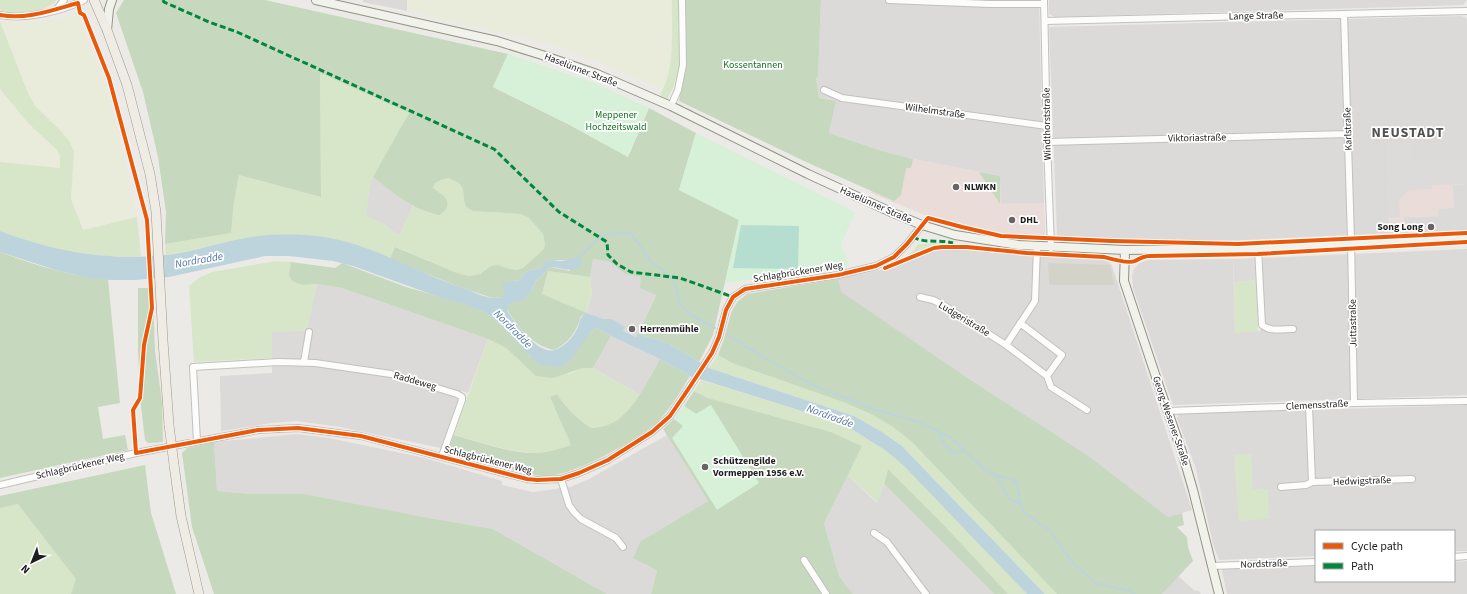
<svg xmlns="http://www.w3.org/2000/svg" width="1467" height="594" viewBox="0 0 1467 594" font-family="'Source Sans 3',sans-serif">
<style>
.residential{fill:#dbdad8}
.commercial{fill:#e9dcd9}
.construction{fill:#d4d3c9}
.farmland{fill:#e9ebdb}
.grass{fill:#d7e6c8}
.forest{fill:#c6d8be}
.park{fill:#d7f0d8}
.pitch{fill:#b6ded0}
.parking{fill:#dcdbda}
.water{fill:#bdd4dc}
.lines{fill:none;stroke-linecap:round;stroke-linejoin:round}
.stream{stroke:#bdd4dc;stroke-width:2}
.street-casing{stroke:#c2c1bf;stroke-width:8}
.secondary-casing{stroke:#919481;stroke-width:10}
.primary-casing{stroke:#a09886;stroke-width:10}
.street{stroke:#fcfcfb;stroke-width:6}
.secondary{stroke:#f1f2eb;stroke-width:8}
.primary{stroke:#efece5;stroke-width:9}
.primary-bridge-casing{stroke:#a09886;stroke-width:10;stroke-linecap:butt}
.primary-bridge{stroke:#efece5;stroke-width:9}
.quiet{stroke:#00873e;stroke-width:3;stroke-dasharray:6 3;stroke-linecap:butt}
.cycleway-casing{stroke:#fff;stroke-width:6}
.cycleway{stroke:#e8590c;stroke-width:4}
.poi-dot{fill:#666564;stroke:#fff;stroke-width:1.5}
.labels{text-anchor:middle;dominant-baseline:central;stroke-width:3.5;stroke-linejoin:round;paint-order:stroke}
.street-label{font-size:10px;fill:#1e1e1e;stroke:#fff}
.park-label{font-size:10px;fill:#167124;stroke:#fff}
.poi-label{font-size:10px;font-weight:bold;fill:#1e1e1e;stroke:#fff;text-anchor:start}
.water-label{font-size:11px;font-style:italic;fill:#5476a4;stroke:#fff}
.district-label{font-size:14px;font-weight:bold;letter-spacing:1px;fill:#515151;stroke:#fff}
</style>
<rect width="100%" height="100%" fill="#eceae7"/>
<path class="residential" d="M363,0H407V11L363,2Z
M821,0H1039L1044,203L1000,204V176L913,159L882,151L829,133L836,101L819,98L816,77L818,76Z
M1049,0H1467L1463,5L1055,17L1049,14Z
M1460,16L1465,17L1467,19V161H1414L1387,187L1389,221H1393V233L1224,241L1116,239L1058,236L1057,234L1049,27Z
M373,177L413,206L399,236L382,223L365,216L370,184Z
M1467,184V230L1404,233L1403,217L1438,216V209L1453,185Z
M942,248L1049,256L1103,258L1108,260L1112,266L1192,510L1168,517L1090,457L971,380L840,292L838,279L885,269Z
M1467,249V395L1173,405L1133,288L1132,276L1134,269L1140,263L1147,260L1233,259L1235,332L1260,331L1265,321L1262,258Z
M593,259L610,262L625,274L642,277L656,294L637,337L623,331L612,319H604L587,313L592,293L590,277Z
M317,284L342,288L488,339L468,393L461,391L441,448L340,427L296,421L271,423L221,431L220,376L272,373V331H306Z
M611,336L660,359L640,395L593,368Z
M1467,405V551H1454V531H1316V556L1219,560L1214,547L1195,466L1177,418L1179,414Z
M297,434L329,438L425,458L502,481V485L533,492L570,487L589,479L667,435L708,501L641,541L657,570L651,594H607L493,529L418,516L251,494L217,491L214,442Z
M847,475L877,503L884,484L994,594H853L839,576L824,523Z
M1467,561V594H1227L1222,571L1223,569L1316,566V581H1454V562Z
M1178,576L1195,591L1198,590L1201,594H1162Z"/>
<path class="commercial" d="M882,151L913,159L1000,176L1001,204L1044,203L1045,233L1043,236L1038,237L1009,235L978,229L941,220L940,218L922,214L871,193Z
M1414,161H1467V184L1453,185L1454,208L1438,209V216L1404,217V233H1393V222H1389L1387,187Z"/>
<path class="construction" d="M1048,263L1110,265L1114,285H1049Z"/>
<path class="farmland" d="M407,0H672L671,59L668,77L663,90L602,63L567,49L527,39L407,11Z
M78,14L105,84L118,130L137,217L83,230L71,199L74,153L70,142L61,131L35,106L27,91L1,21L23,22L47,20Z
M0,89L28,123L56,149L60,155V168L0,162Z"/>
<path class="grass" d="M0,0H57C45,14 17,14 0,10Z
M672,0H679L681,64L673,88L667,99L660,95C676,69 671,30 672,0Z
M0,21L27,91L35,106L61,131L70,142L74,152L71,199L83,230L137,217L141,256C92,259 46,249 0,231V162L60,168V155L56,149L28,123L0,89Z
M320,73L409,113L370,184L366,216L382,223L399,236L413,206L431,214L441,193L433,188L435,183L441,180L448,178L459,183L463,189L464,201L466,207L473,211L521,214L529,218L543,234L545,244L544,249L523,268L517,270L510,269L498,265L491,267L480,274L469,276L457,273L396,247L390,259C380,255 369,250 359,246C321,234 279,231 241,239C216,244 191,251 166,255L165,244L231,233L234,202L239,175L321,197Z
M945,243V245L935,247L900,261L913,251L918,244Z
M276,261L291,262L289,275L303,285L317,284L307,331L272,332V358L194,362L189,286L200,277L212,272Z
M548,271L590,277L592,293L587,313L542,294Z
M1257,280L1258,331L1235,333L1234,282Z
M488,339L506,348L521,362L569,374L583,368H593L640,395L625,414L609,425L591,428C577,419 566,408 557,394L550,397L571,445C559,449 548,453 535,453C511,453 478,441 454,435Z
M718,355L732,363L843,402L871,414L893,427L912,442L1057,594H1045L919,463L902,446L882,432L854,416L709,368Z
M701,380L808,413L853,430L885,450L904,466L933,495L1027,594H1008L942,523L888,469L878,503L847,475L862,446L831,432L708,398L694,391Z
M1251,454L1253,489H1268L1269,519L1239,521L1234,455Z
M18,504L77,579L71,594H0V508Z"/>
<path class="forest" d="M124,0H265L508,54L493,87L568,124L628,157L649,108L696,133L679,190L739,220L713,335L699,362L668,343L638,334L656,295L640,288L641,277L625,274L610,262L593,259L590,277L548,271L542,294L587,313L581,316C577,331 569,343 554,350C532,345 519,329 507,309L509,304L531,291L536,281L550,267L570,271L569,260H552L548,261L540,268L525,272L522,277L518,281L512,280L505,290V294L502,297L494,298L489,297L457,286L390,259L395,247L457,273L469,276L480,274L491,266L498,265L510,269L517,270L523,268L544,249L545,244L543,234L529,218L521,214L473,211L466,207L464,201L463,189L459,183L448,178L441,180L435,183L433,188C444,195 456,204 439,215C414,211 393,192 373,177L409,113L320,73L321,197L239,175L234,202L231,233L165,244L166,212L158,157L143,92L116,13Z
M685,0H821L818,77H816L819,98L836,101L829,133L882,151L913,159L911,168H906L901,195L894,201L804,161L679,101L686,65Z
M979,172L1000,176V204Z
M0,252C35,265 71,277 108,279L120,403L98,407L103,439L125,435L128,450L0,478Z
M291,262L335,268L342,263L406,287L471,306L486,313L498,322L531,357L581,343L591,331L597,328L611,336L593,368H583L553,378L536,376L506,348L488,339L342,288L317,284L303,285L292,281L289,275Z
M838,279L841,292L971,380L1090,457L1168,517L1182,513L1184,525L1177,527L1187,537L1188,547L1193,561L1162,594H1057L912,442L893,427L871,414L843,402L732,363L718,355L724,339L731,313L737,302L747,294Z
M138,288H149L153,296L155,351L162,402L163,442L148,443L145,440L140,398L138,349Z
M660,359L690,376C680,392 670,410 656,423C634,441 573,477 544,476C530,475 516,471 502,467C485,463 469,459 452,454L449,448L454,435C479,442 509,453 535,453C547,453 559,449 571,445L550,397L557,394C566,408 577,419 591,428C597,427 604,427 610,424C633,414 648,380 660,359Z
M694,391L708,398L831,432L862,446L824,523L839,576L853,594H651L657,570L633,558L641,541L708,501L663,429L674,419L683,425L711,405L696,414L684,406Z
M214,442L217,491L251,494H303L418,516L493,529L607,594H214L192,527L182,453L187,448Z
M145,465L151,513L176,594H71L76,579L18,504L0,508V496Z
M888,469L942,523L1008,594H994L884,484Z"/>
<path class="park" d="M508,54L592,82L649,108L628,157L568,124L493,87Z
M696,133L855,212L841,245L850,266L725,283L739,220L679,190Z
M711,405L759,483L717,510L672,438L683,426L674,419L684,406L696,414Z"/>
<path class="pitch" d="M741,225L799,226L798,269L733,268Z"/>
<path class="parking" d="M1413,142L1414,161H1467V184L1432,185V189L1409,190L1399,200L1400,217L1388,218L1386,143Z
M1256,258L1257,280L1234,282L1233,259Z"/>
<path class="water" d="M0,231C55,252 107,261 166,255C191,252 215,244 240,239C269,233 301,233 330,238C375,246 421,275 466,289C474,292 485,298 494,298C499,298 502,297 505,294L502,284L505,283H509L512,280L518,281L522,277L525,272L540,268L547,261L552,260L561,261L578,258L581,260V266C571,274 562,267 550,267L536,281L531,291L524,300L516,301L509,304L507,310C514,322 538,355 555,350C564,347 572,338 576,331C580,325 579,315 587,313L604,319H612L625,327L623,331L636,337L638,334L668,343L709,368L854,416L882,432L902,446L1045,594H1027L904,466L885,450L853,430L808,413L690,376L660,359L611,336L597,328L591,331L571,359L561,367L540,365L531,357L498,322L486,313L470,306L439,297L353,266L333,261L289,256H265L169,277L135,280H111L89,278L59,271L0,252Z"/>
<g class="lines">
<path class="stream" d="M578,258L604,234L630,233L640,245L651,262L668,274L675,284L680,304L691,315L715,328
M726,334L768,360L811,384L870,408L919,422L951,438L984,469L996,475L1009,499L1021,504L1024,512L1051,532L1072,562L1095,583L1130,591L1135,594
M940,435L945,445L953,453L963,451
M996,475L1016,481L1021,504"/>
<g class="street-casing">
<path id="street" d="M889,0L990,4H1044
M1044,0L1047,142L1051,248
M57,9L64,0
M1344,14L1351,239L1354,403
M0,15C24,20 62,11 84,0
M1045,21L1467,11
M824,90L842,98L1047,126
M671,106L678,90L683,65L682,0
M1047,142L1348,134
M1258,248L1262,325C1270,332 1282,329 1293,329
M920,297L933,300L945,306L1006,345L1047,376L1051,387L1087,410
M1020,323L1062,355L1047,376
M1006,345L1035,301L1037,247
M304,362L309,332
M1309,406L1312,482
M1168,411L1309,406L1354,403L1467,401
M197,441L193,367L278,362L315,363L391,374L457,394L462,397V400L442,456
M561,479L569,505L574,512L581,519L616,538L623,547
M0,485L136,453L258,430L298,428L361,436L527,479L537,480L561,479L579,473L608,460L652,432L670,416L689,388L712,353L719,337L726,310L733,297L745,289L838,275L876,266L894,257L907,244L922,225
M1281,487L1306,485L1312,482L1412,479
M874,533L887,542L926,594
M1454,557L1467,556
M804,560L826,594
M1212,566L1316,562"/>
</g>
<g class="secondary-casing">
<path id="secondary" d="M316,0L497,41L542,55L597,74L671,106L808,174L893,213L922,225L955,235L1019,245L1125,250L1258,248L1467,238
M107,30L109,9L112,0
M1125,250L1124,281L1160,389L1182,452L1193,490L1219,594"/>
</g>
<g class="primary-casing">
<path id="primary" d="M94,0L107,30L127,85L150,174L156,212L163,341L169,425
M174,465L181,516L199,594"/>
</g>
<use href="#street" class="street"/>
<use href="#secondary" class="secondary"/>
<use href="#primary" class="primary"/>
<g class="primary-bridge-casing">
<path id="primary-bridge" d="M169,425L174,465"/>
</g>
<use href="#primary-bridge" class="primary-bridge"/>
<path class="quiet" d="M163,0L164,2L209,22L237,32L494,149L559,212L607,242L608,255L617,264L631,272L680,278L733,297
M913,237C926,244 938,239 953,243"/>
<g class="cycleway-casing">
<path id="cycleway" d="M0,15C27,20 52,10 78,3L80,13L84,15L109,78L147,220L152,308L144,345L140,398L133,410L136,453L258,430L298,428L361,436L527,479L537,480L561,479L579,473L608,460L652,432L670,416L689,388L712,353L719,337L726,310L733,297L745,289L838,275L876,266L894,257L907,244L928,218L962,227L1001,236L1112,241L1238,244L1467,233
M885,268L934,248L942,247H967L1027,253L1104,257C1111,259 1128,264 1135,261C1140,258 1144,256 1150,256L1258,254L1467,242"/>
</g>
<use href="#cycleway" class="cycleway"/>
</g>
<g class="poi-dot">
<circle cx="956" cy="187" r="4"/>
<circle cx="1012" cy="220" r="4"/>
<circle cx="1431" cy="227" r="4"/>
<circle cx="632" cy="329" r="4"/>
<circle cx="705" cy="467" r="4"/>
</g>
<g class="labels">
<g class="street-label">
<text transform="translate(1256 16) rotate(-1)">Lange Straße</text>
<text transform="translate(581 70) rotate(21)">Haselünner Straße</text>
<text transform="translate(935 111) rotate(8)">Wilhelmstraße</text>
<text transform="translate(1047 124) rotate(-91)">Windthorststraße</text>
<text transform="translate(1348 129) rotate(-92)">Karlstraße</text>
<text transform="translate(1197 138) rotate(-1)">Viktoriastraße</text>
<text transform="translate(876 205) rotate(24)">Haselünner Straße</text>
<text transform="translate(798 272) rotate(-9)">Schlagbrückener Weg</text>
<text transform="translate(964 319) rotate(31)">Ludgeristraße</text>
<text transform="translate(1353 323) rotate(-91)">Juttastraße</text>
<text transform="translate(415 381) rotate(16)">Raddeweg</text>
<text transform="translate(1317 405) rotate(-3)">Clemensstraße</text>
<text transform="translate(1171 421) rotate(71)">Georg-Wesener-Straße</text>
<text transform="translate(488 460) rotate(14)">Schlagbrückener Weg</text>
<text transform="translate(80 466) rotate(-13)">Schlagbrückener Weg</text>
<text transform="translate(1362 481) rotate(-2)">Hedwigstraße</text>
<text transform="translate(1264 564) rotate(-2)">Nordstraße</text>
</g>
<g class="park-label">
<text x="753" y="65">Kossentannen</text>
<text x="616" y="115">Meppener<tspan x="616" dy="12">Hochzeitswald</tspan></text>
</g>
<g class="poi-label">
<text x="964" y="187">NLWKN</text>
<text x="1020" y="220">DHL</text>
<text x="1423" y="227" text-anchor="end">Song Long</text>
<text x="640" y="329">Herrenmühle</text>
<text x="713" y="461">Schützengilde<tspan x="713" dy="12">Vormeppen 1956 e.V.</tspan></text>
</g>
<g class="water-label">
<text transform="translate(199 260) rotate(-10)">Nordradde</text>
<text transform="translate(513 329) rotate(45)">Nordradde</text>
<text transform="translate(830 416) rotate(20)">Nordradde</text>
</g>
<g class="district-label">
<text x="1408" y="133">NEUSTADT</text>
</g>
</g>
<rect x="1315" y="530" width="140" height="52" fill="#ffffff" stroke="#a5a5a5"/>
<rect x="1323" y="543" width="20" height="6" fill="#e8590c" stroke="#a5a5a5"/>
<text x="1351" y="550" font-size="12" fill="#1e1e1e">Cycle path</text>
<rect x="1323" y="563" width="20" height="6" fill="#00873e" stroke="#a5a5a5"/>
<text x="1351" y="570" font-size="12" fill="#1e1e1e">Path</text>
<g transform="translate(32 562) rotate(223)" stroke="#ffffff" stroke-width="3" paint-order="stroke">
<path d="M0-3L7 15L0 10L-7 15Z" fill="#1e1e1e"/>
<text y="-6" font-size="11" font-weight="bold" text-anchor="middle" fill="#1e1e1e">N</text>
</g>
</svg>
